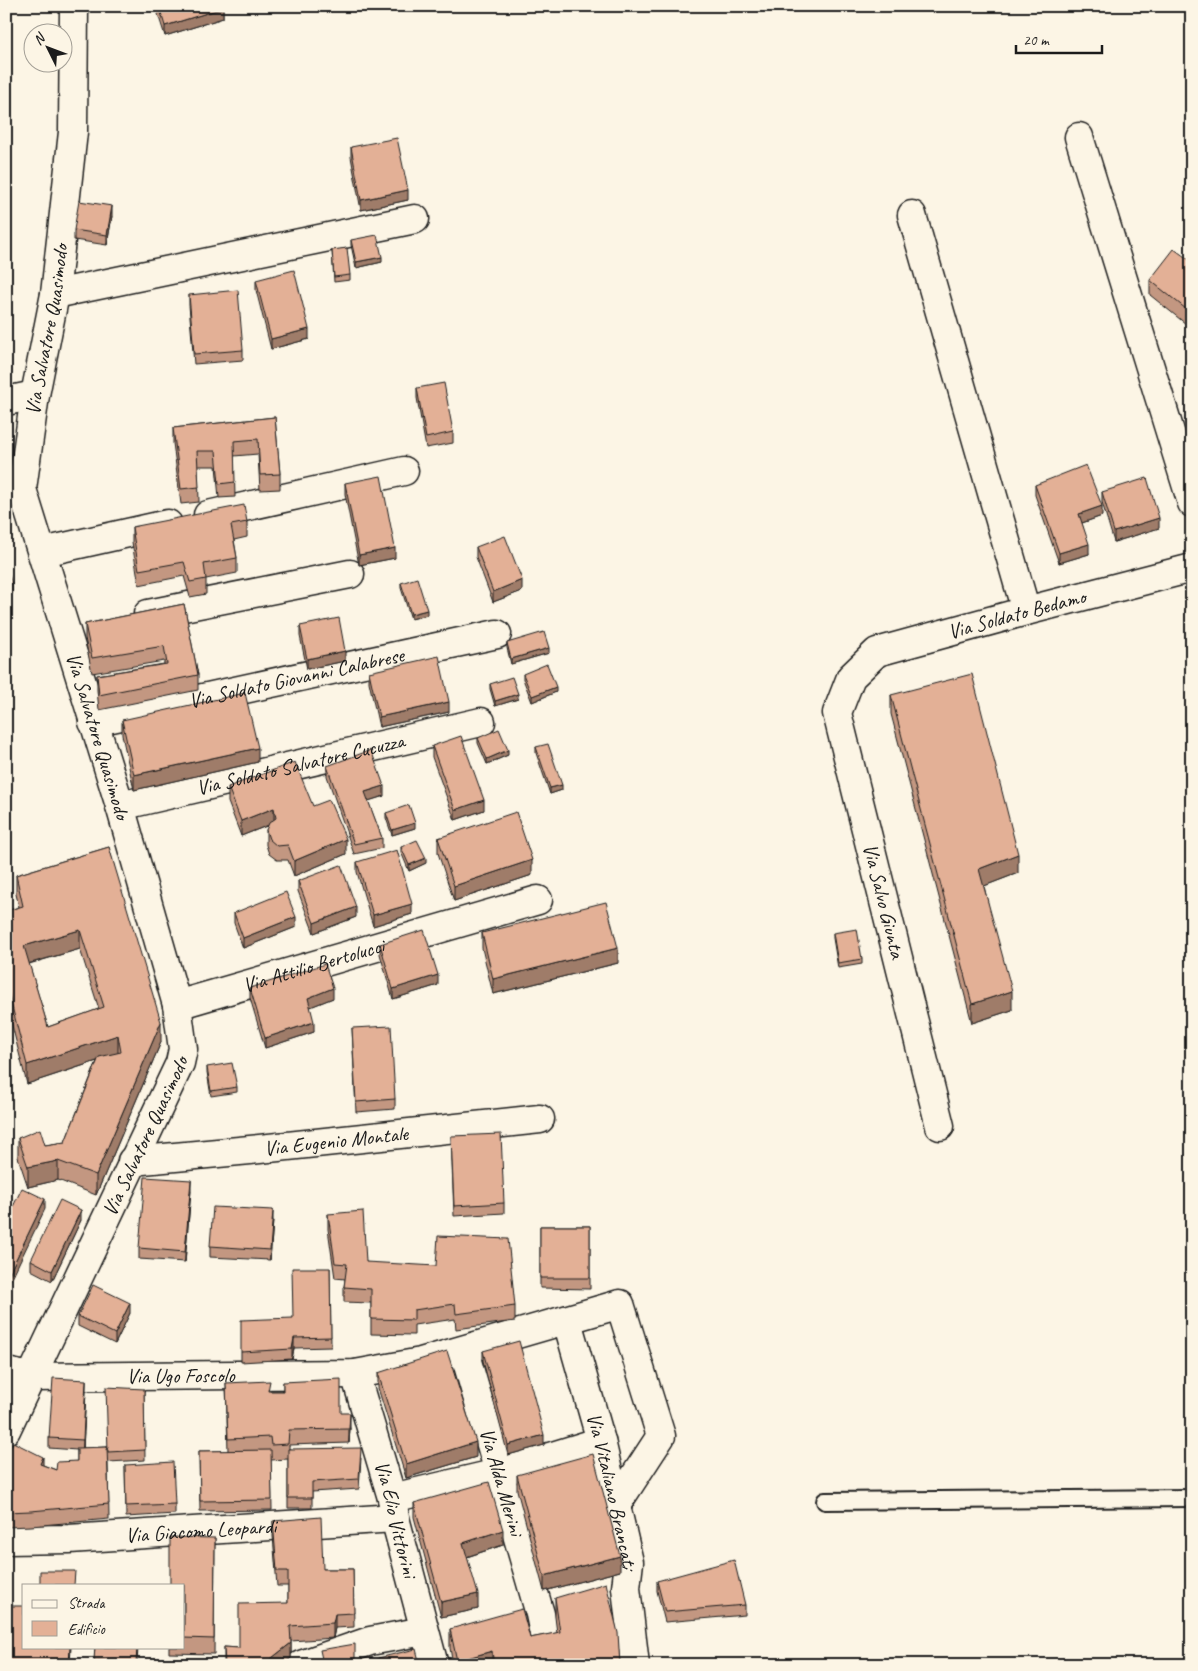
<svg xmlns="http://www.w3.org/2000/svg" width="1198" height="1671" viewBox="0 0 1198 1671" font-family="Caveat,sans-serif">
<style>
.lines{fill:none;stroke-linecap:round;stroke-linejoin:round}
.lane-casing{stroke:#1c1c1c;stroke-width:20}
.street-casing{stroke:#1c1c1c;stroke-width:31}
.lane{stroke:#fcf5e5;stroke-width:16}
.street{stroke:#fcf5e5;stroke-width:28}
.wall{fill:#c39781;stroke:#1c1c1c;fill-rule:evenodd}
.shaded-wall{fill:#9f7b69;stroke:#1c1c1c}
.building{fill:#e3b096;stroke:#1c1c1c;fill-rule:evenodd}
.labels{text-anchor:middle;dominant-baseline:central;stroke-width:4.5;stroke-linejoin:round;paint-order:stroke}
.street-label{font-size:21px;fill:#1c1c1c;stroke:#fcf5e5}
</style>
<rect width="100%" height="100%" fill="#fcf5e5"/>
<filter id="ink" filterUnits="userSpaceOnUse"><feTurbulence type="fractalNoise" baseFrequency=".02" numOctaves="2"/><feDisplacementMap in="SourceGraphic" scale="10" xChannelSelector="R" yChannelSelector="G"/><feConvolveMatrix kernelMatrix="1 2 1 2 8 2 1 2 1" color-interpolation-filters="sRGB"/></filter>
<g filter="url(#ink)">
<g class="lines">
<g class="lane-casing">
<path id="lane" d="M825,1501L1192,1498"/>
</g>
<g class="street-casing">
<g id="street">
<path d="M1079,137L1192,503"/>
<path d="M912,215L1026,611"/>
<path d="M55,294L415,219"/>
<path d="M6,401L35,395"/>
<path d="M208,515L404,471"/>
<path d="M43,552L168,524"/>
<path d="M148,614L350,574"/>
<path id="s1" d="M93,722L497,634"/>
<path id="s2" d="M120,806L481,722"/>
<path id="s3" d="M177,1005L538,900"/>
<path id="s4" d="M940,1126L837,713L851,677L877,652L1026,611L1192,568"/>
<path id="s5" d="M132,1161L250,1150L540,1119"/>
<path id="s6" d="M567,1321L601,1441L629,1562L626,1588L635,1665"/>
<path id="s7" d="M464,1351L540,1614L547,1649"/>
<path id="s8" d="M6,1372L30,1377L355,1374L421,1362L620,1304L661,1436L616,1505"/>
<path id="s9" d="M355,1374L392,1498L395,1518L434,1665"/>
<path id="s10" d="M6,1430L180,1063L183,1049L177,1005L120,806L22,489L35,395L55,294L73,132L74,6"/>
<path d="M392,1498L498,1473L601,1441"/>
<path id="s11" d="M6,1540L69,1539L395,1518"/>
<path d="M301,1665L370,1641L424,1631"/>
</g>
</g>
<use href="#lane" class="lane"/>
<use href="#street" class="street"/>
</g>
<path class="wall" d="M157,6H223V18L165,36L157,11Z
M351,147L408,200L361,210L351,157Z
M112,216L107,245L74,240V230Z
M351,240L382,262L356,268L351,245Z
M332,250L350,275V280L334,282Z
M1192,262V340L1186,324L1150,295V280Z
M256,280L309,339L271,349L256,290Z
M189,295L243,350V360L194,364L189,305Z
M417,388L453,432V443L426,448L417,398Z
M275,417L280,474V489L260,490L258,454L234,456L235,497L219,498L216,466H198L199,502L181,504L173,443V428Z
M345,483L395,558L359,565L345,494Z
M1035,485L1102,516L1082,523L1089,554L1059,563L1035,495Z
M1102,492L1159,528L1114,542L1102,502Z
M247,522V537L234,540L237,558V573L206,579V594L190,597L184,576L139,585L132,542V527Z
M476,547L522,591L493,602L476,557Z
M401,583L427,615L411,619L401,588Z
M184,604L198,675V690L99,710L97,690V675L164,664V661L92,673L85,638V624Z
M300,626L345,661L307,669L300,636Z
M507,643L549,653L511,664L507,648Z
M369,672L449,712L379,727L369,682Z
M523,674L556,692L532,702L523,679Z
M490,684L518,699L495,706L490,689Z
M891,695L1018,873L984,886L1012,1010L972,1023L891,714Z
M122,720L258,762L134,790L122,735Z
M478,738L508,755L487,764L478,743Z
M432,746L484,810L455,820L432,757Z
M536,747L562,790L550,794L536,753Z
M327,766L384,796L368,801L382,838V848L354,854L327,776Z
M228,787L313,806L346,854L294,876L288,860H277L269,854L266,845V830L269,825L241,836L228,802Z
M386,813L415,828L392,835L386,818Z
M438,838L532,875L454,901L438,853Z
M109,847L161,1042L96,1195L58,1180L28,1187L18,1157V1138L45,1145L65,1142L97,1061L27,1084L6,1002V911L19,907L16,894V875ZM80,949L99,1009L48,1027L29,964Z
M401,847L426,863L409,871L401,852Z
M357,862L412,914L373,926L357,872Z
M298,881L356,917L314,933L298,891Z
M234,913L296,927L243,948L234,923Z
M482,933L618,963L493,994L482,948Z
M833,933L862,959V964L838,968L833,938Z
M380,944L438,985L393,999L380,954Z
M250,988L333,998L310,1007L314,1032L265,1048L250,998Z
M352,1028L395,1099V1109L356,1112Z
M207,1067L237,1087V1092L211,1096L207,1072Z
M451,1136L504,1203V1213L454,1216Z
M191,1190L185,1262L139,1259V1248Z
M328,1214L366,1262L515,1306V1321L456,1329L455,1319L414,1325V1335L371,1334V1303L344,1302V1287L345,1279L335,1278L328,1229Z
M81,1220L52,1281L31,1270V1260Z
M273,1220L270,1260L210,1257V1246Z
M540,1226H590V1289L540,1288Z
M330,1268L331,1347L294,1348L292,1359L241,1362V1352L293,1318Z
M130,1313L115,1344L78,1326V1316Z
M483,1351L544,1445L508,1455L483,1361Z
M378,1373L476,1457L406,1478L378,1388Z
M283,1382L341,1413L350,1428L349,1443L289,1445V1449L361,1458L359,1489L312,1492V1508H288V1459L271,1460L272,1510L200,1511L199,1451H228L226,1383L270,1391H283Z
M144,1389L145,1460L108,1462L109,1519L31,1526L6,1527V1457L43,1465L56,1470L77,1461V1450L49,1448V1438L86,1390L83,1448L107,1447Z
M125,1465L175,1504V1514L126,1517Z
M517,1475L620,1571L544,1591L517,1490Z
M414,1503L503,1545L467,1557L478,1609L441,1617L414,1517Z
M273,1521L323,1569H353L354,1627L335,1628L333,1638L291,1641V1658L282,1665H224V1647L239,1648L288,1603V1586H277L273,1536Z
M215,1538L214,1654L169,1653V1647H184V1585Z
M657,1581L745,1605V1615L665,1622L657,1591Z
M555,1598L620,1665H453L450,1648V1629L530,1638L557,1633L555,1617Z
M95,1647H138L137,1665H94Z"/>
<path class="shaded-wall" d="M223,8V18L165,36V26Z
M408,190V200L361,210V200Z
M112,206V216L107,245V235Z
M382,257V262L356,268V262Z
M309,329V339L271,349V339Z
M1102,506V516L1079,524V514Z
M1159,518V528L1114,542V532Z
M1089,544V554L1059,563V553Z
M395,548V558L359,565V555Z
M522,580V591L493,602V592Z
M12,584V594L6,596V586Z
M427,610V615L411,619V614Z
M549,648V653L511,664V659Z
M345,651V661L307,669V659Z
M556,687V692L532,702V696Z
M518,694V699L495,706V701Z
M449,702V712L379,727V717Z
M258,748V762L134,790V775Z
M508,750V755L487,764V759Z
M562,785V790L550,794V788Z
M384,786V796L365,802V792Z
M484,800V810L455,820V810Z
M274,808V823L241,836V821Z
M415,823V828L392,835V830Z
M346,839V854L294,876V861Z
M1018,854V873L979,888V869Z
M426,858V863L409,871V865Z
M532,860V875L454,901V886Z
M412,904V914L373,926V915Z
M356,907V917L314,933V923Z
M296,917V927L243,948V938Z
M80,930V949L24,965V946Z
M618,948V963L493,994V979Z
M438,975V985L393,999V989Z
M333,988V998L308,1008V998Z
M1012,991V1010L972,1023V1004Z
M161,1022V1042L96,1195V1175Z
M314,1022V1032L265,1048V1038Z
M118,1035V1054L27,1084V1065Z
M58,1161V1180L28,1187V1167Z
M191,1180V1190L185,1262V1252Z
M45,1199V1209L6,1290V1280Z
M81,1210V1220L52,1281V1271Z
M273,1210V1220L270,1260V1250Z
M130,1303V1313L115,1344V1334Z
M294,1338V1348L292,1359V1349Z
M86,1380V1390L83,1450V1440Z
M350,1413V1428L349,1443V1429Z
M544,1435V1445L508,1455V1445Z
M476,1442V1457L406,1478V1464Z
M43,1457V1472L40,1464Z
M503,1530V1545L463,1558V1543Z
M620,1556V1571L544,1591V1576Z
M478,1594V1609L441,1617V1602Z
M335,1614V1628L333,1638V1623Z
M291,1643V1658L282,1665H263Z
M70,1647H71L70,1665H69Z
M492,1651V1665H457V1661Z"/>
<path class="building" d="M159,6H223V8L165,26Z
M397,138L408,190L361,200L351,147Z
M79,201L112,206L107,235L74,230Z
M377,235L382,257L356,262L351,240Z
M347,248L350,275L334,277L332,250Z
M1174,249L1192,262V326L1186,309L1150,280Z
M294,270L309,329L271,339L256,280Z
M238,290L243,350L194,354L189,295Z
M444,383L453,432L426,438L417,388Z
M275,417L280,474L260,475L258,439L234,441L235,482L219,484L216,451H197L199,487L181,489L173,428Z
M1086,465L1102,506L1079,514L1089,544L1059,553L1035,485Z
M381,476L395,548L359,555L345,483Z
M1147,478L1159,518L1114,532L1102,492Z
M244,505L247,522L231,525L237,558L204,564L206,579L190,582L184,562L139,570L132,527Z
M505,536L522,580L493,592L476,547Z
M6,566L12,584L6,586Z
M417,578L427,610L411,614L401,583Z
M184,604L198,675L99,695L97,675L167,664L164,646L92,658L85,624Z
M339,618L345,651L307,659L300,626Z
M544,632L549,648L511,659L507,643Z
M439,656L449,702L379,717L369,672Z
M547,664L556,687L532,696L523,674Z
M972,674L1018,854L979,869L1012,991L972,1004L891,695Z
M512,677L518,694L495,701L490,684Z
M245,693L258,748L134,775L122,720Z
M499,729L508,750L487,759L478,738Z
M461,736L484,800L455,810L432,746Z
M548,744L562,785L550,788L536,747Z
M371,750L384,786L365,792L382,838L354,844L327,766Z
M295,762L313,806L329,800L346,839L294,861L288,845L277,846L269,839L266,830L269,823L276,818L274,808L241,821L228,787Z
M409,805L415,823L392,830L386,813Z
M516,812L532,860L454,886L438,838Z
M417,840L426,858L409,865L401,847Z
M109,847L161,1022L96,1175L58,1161L28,1167L18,1138L40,1129L45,1145L65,1142L99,1057L121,1052L118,1035L27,1065L6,983V911L23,906L16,875ZM80,930L104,1007L48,1027L24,946Z
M397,850L412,904L373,915L357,862Z
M341,865L356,907L314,923L298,881Z
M286,892L296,917L243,938L234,913Z
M606,902L618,948L493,979L482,933Z
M857,929L862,959L838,963L833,933Z
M424,930L438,975L393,989L380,944Z
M325,964L333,988L308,998L314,1022L265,1038L250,988Z
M391,1026L395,1099L356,1102L352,1028Z
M232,1063L237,1087L211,1091L207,1067Z
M501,1134L504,1203L454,1206L451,1136Z
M145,1177L191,1180L185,1252L139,1248Z
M22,1188L45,1199L6,1280V1221Z
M60,1200L81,1210L52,1271L31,1260Z
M213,1207L273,1210L270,1250L210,1246Z
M363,1211L366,1262L436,1266L438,1236L508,1239L515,1306L456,1314L455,1304L414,1310V1320L371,1319V1289L344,1287L347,1264L335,1263L328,1214Z
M540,1226H590V1278H540Z
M292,1268H330L331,1337L294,1338L292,1349L241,1352V1320L293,1318Z
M93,1285L130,1303L115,1334L78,1316Z
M519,1341L544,1435L508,1445L483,1351Z
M447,1351L476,1442L406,1464L378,1373Z
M53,1378L86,1380L83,1440L49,1438Z
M341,1379V1413H350L349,1429L289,1430L288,1444L271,1445L270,1437L228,1439L226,1383L270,1381L268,1391H283V1382Z
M106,1387L144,1389L145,1450L108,1452Z
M13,1442L43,1457L40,1464L56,1470L57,1462L77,1461V1448L107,1447L109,1504L31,1511L6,1512V1457Z
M361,1448L359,1479L312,1482V1498H288V1449Z
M271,1450L272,1500L200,1501L199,1451Z
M593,1454L620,1556L544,1576L517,1475Z
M173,1462L175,1504L126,1506L125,1465Z
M489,1482L503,1530L463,1543L478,1594L441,1602L414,1503Z
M321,1517L323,1569H353L354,1613L335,1614L333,1623L290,1626L291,1643L263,1665H225L224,1647L239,1648V1604L288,1603V1571H277L273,1521Z
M170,1537L215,1538L214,1639L184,1638V1585H170Z
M734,1560L745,1605L665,1612L657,1581Z
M40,1571H75L74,1585H40Z
M606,1583L618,1633L620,1665H494L492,1651L457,1661L450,1629L522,1609L530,1638L560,1632L555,1598Z
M6,1606H24V1647H70L69,1665H6Z
M355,1644V1665H299V1662L322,1659L320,1650Z
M95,1647H137L136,1663L94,1660Z
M416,1649L420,1665H379L378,1658Z"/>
</g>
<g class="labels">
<g class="street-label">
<text stroke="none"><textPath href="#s10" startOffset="1165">Via Salvatore Quasimodo</textPath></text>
<text stroke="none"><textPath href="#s4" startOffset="645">Via Soldato Bedamo</textPath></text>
<text stroke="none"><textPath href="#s1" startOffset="208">Via Soldato Giovanni Calabrese</textPath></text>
<text transform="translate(98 736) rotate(73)">Via Salvatore Quasimodo</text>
<text stroke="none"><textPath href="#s2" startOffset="185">Via Soldato Salvatore Cucuzza</textPath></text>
<text transform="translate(884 901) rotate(76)">Via Salvo Giunta</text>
<text stroke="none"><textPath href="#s3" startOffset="142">Via Attilio Bertolucci</textPath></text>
<text stroke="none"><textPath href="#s10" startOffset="325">Via Salvatore Quasimodo</textPath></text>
<text stroke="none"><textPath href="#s5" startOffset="205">Via Eugenio Montale</textPath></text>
<text stroke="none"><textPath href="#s8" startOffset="175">Via Ugo Foscolo</textPath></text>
<text stroke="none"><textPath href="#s7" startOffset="136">Via Alda Merini</textPath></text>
<text stroke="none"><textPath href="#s6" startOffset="176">Via Vitaliano Brancati</textPath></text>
<text stroke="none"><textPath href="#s9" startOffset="151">Via Elio Vittorini</textPath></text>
<text stroke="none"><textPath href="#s11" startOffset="195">Via Giacomo Leopardi</textPath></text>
</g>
</g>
<rect width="1198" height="1671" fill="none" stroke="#fcf5e5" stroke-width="25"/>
<rect x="12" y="12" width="1173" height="1646" fill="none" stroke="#1c1c1c" stroke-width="2" filter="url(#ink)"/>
<rect x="22" y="1584" width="162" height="65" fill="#fcf5e5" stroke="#a29e95"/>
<rect x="32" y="1600" width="25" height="8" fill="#fcf5e5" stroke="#a29e95"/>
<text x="68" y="1608" font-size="15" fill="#1c1c1c">Strada</text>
<rect x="32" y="1621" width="25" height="15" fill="#e3b096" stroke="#a29e95"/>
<text x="68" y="1634" font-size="15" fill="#1c1c1c">Edificio</text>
<g transform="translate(48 48) rotate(312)"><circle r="24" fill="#fcf5e5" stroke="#a29e95"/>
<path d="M0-4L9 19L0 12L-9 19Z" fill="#1c1c1c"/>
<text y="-8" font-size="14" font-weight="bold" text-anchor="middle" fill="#1c1c1c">N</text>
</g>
<path d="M1016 45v8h86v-8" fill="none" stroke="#1c1c1c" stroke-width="2.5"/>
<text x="1023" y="45" font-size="15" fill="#1c1c1c" stroke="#fcf5e5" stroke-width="4" paint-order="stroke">20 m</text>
</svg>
